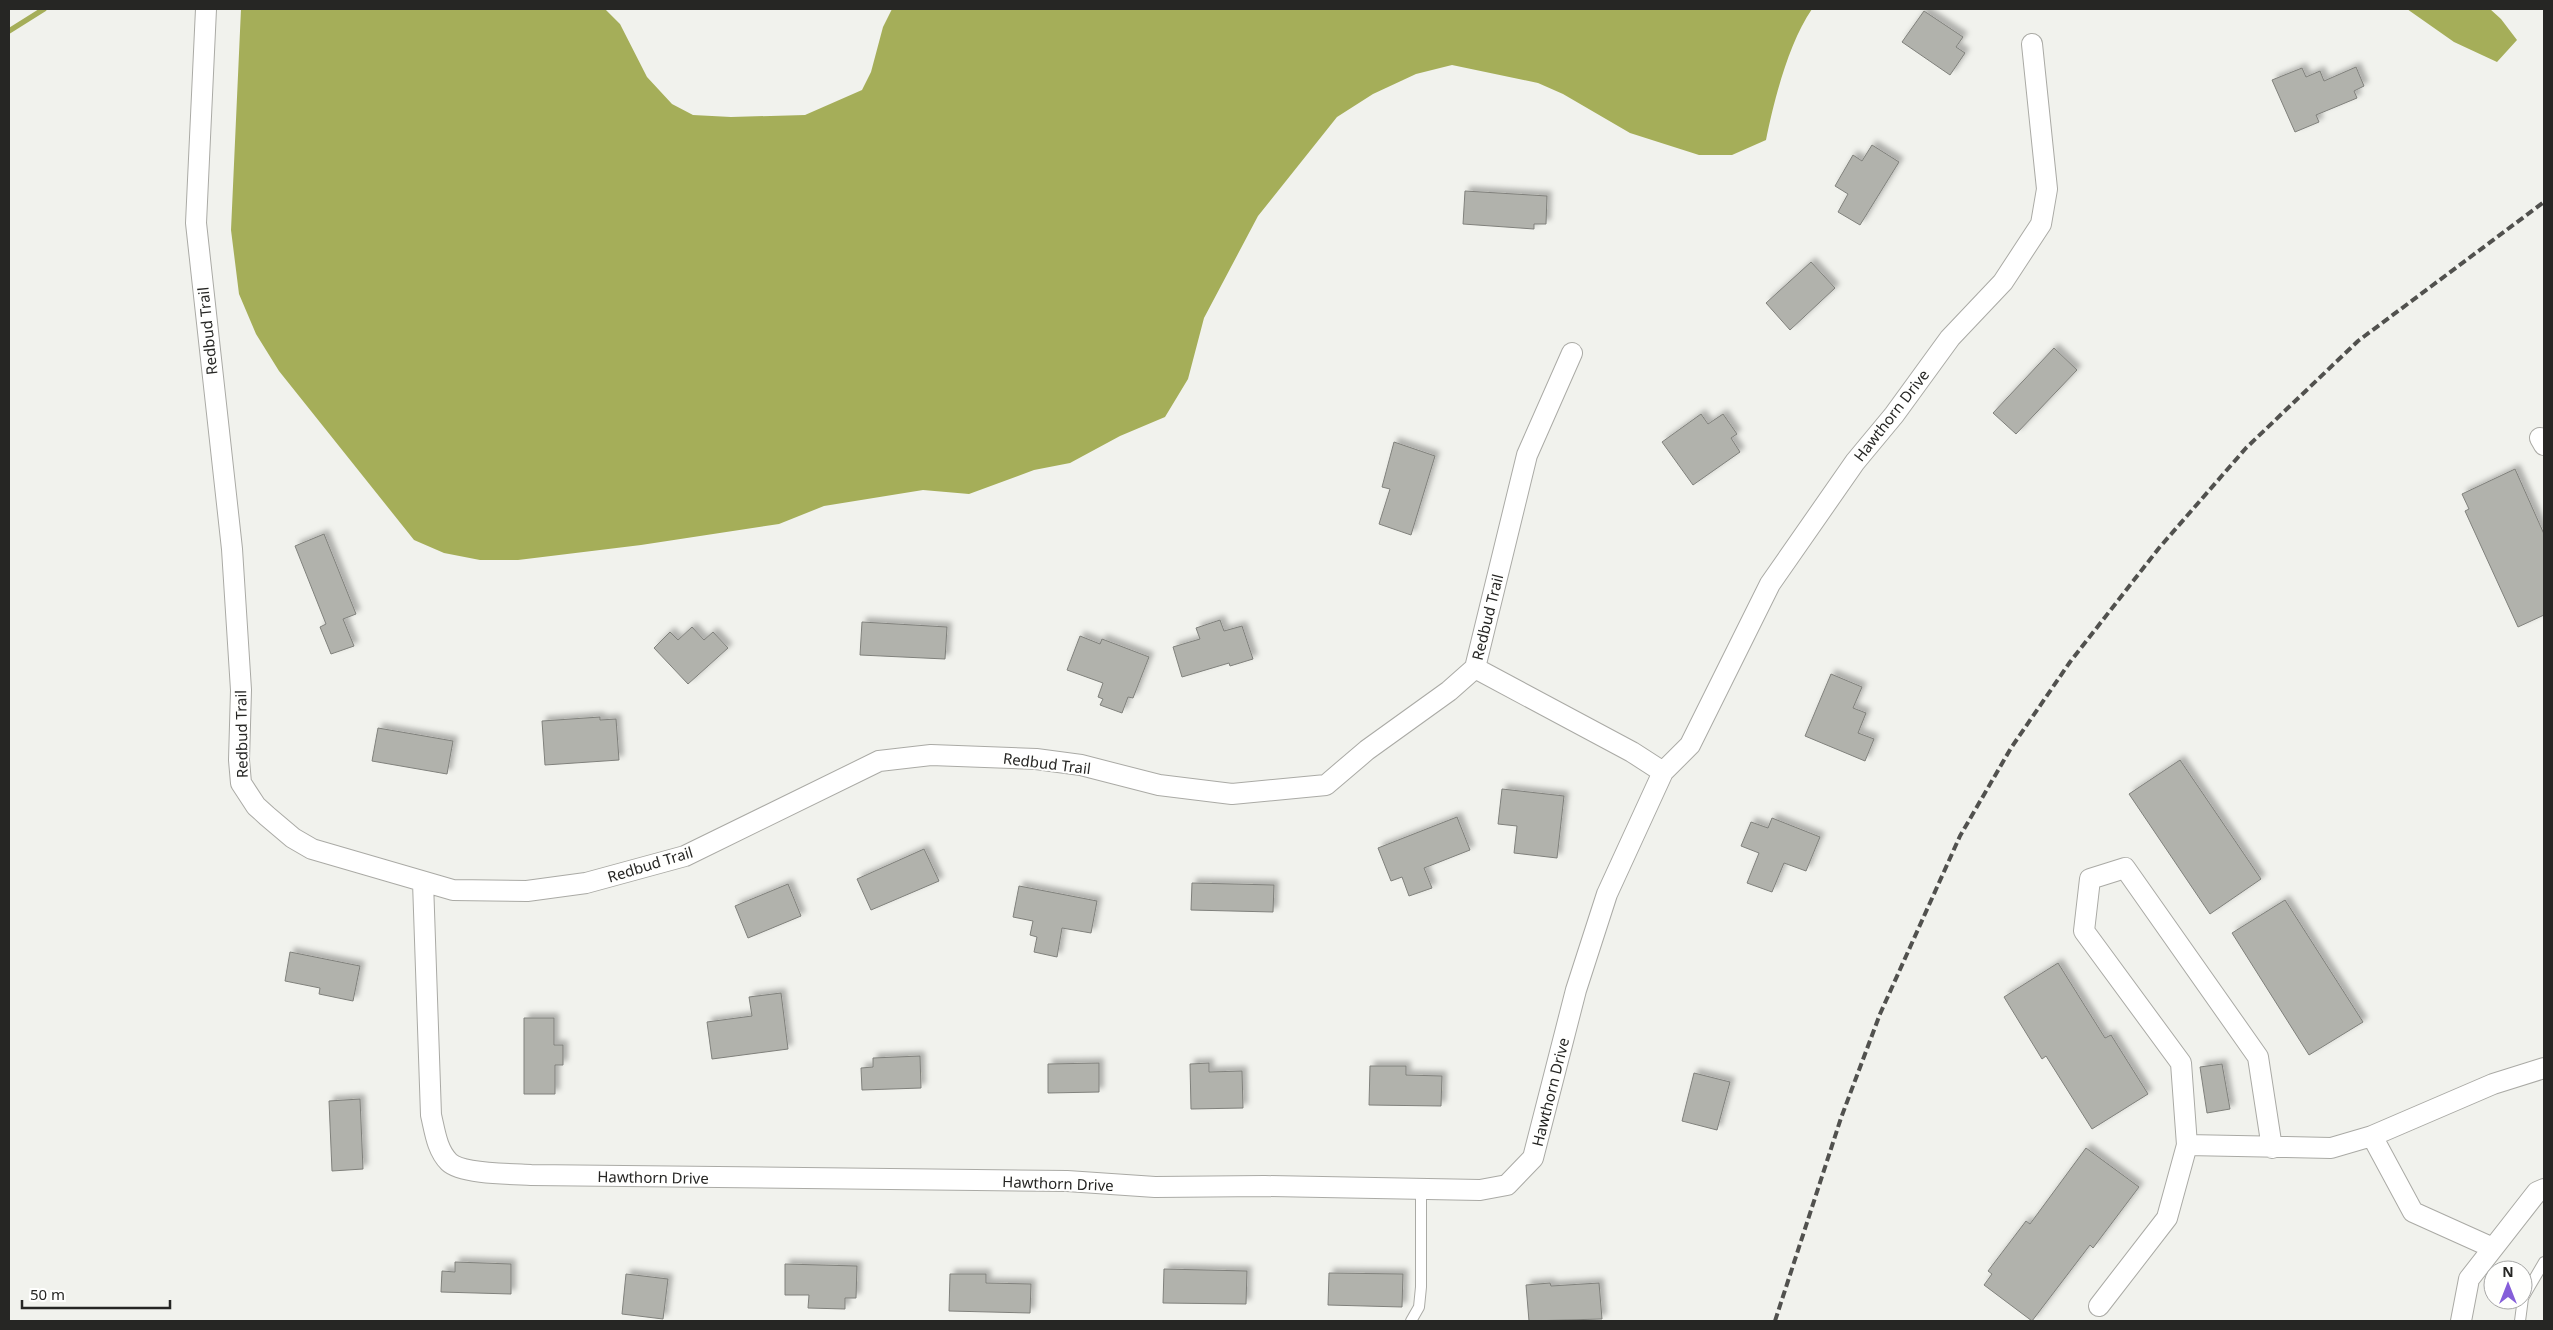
<svg xmlns="http://www.w3.org/2000/svg" width="2553" height="1330" viewBox="0 0 2553 1330" font-family="'Noto Sans',sans-serif">
<style>
.water{fill:#a5ae59}
.lines{fill:none;stroke-linecap:round;stroke-linejoin:round}
.stream{stroke:#a5ae59;stroke-width:5.5}
.building{fill:#b1b2ac;stroke:#80817c;filter:url(#shadow)}
.service-casing{stroke:#aaaaa5;stroke-width:12}
.minor-casing{stroke:#aaaaa5;stroke-width:22}
.service{stroke:#fff;stroke-width:10}
.minor{stroke:#fff;stroke-width:20}
.rail{stroke:#51514e;stroke-width:4;stroke-dasharray:8 4;stroke-linecap:butt}
.labels{text-anchor:middle;dominant-baseline:central;stroke-width:4;stroke-linejoin:round;paint-order:stroke}
.street-label{font-size:15px;fill:#262624;stroke:#fffffe}
</style>
<defs>
<filter id="shadow"><feDropShadow dx="4.5" dy="-4.5" stdDeviation="2.5" flood-color="#0004"/></filter>
</defs>
<rect width="100%" height="100%" fill="#f1f2ed"/>
<path class="water" d="M241,9H605L620,24L647,77L672,104L693,115L731,117L805,115L862,90L871,72L883,27L892,9H1812C1789,42 1774,100 1766,140L1732,155H1699L1630,133L1563,94L1538,83L1452,65L1416,74L1373,94L1337,117L1258,216L1204,318L1188,379L1165,417L1120,436L1070,463L1034,470L969,494L923,490L824,506L779,524L641,545L518,560H480L444,553L414,540L279,371L256,334L239,294L231,230Z
M2407,9H2490L2501,19L2517,40L2497,62L2454,42Z"/>
<g class="lines">
<path class="stream" d="M9,31L44,9"/>
</g>
<path class="building" d="M1924,11L1963,37L1956,47L1965,53L1950,75L1902,42Z
M2356,67L2364,86L2354,91L2357,98L2316,115L2319,122L2295,132L2272,80L2302,68L2306,77L2320,71L2324,81Z
M1872,145L1899,162L1860,225L1838,212L1848,194L1835,186L1853,155L1862,161Z
M1465,191L1547,196L1546,224H1534V229L1463,224Z
M1811,262L1835,288L1790,330L1766,303Z
M2054,348L2077,370L2016,434L1993,413Z
M1701,414L1708,424L1723,414L1737,434L1731,438L1740,452L1693,485L1662,442Z
M1394,442L1435,456L1411,535L1379,524L1390,489L1382,487Z
M2515,469L2544,534V615L2518,627L2465,511L2469,509L2462,494Z
M324,534L356,614L343,619L354,646L331,654L320,627L326,624L295,546Z
M1220,620L1224,631L1242,626L1253,659L1230,666L1229,663L1182,677L1173,647L1200,639L1196,628Z
M862,622L947,627L945,659L860,655Z
M692,627L704,640L713,632L728,648L688,684L654,648L670,632L678,640Z
M1080,636L1100,644L1102,639L1149,657L1133,698L1128,697L1122,713L1100,705L1103,699L1098,697L1103,683L1067,670Z
M1831,674L1862,687L1853,708L1866,713L1858,733L1874,739L1865,761L1805,736Z
M600,717V720L616,719L619,760L545,765L542,721Z
M378,728L453,741L447,774L372,761Z
M2180,760L2261,879L2210,914L2129,794Z
M1502,789L1564,796L1557,858L1514,853L1517,826L1498,824Z
M1457,817L1470,850L1424,868L1432,888L1409,896L1402,877L1391,881L1378,848Z
M1772,818L1820,837L1806,871L1784,863L1772,892L1747,883L1759,853L1741,846L1751,822L1768,828Z
M924,849L939,881L871,910L857,879Z
M1192,883L1274,885L1273,912L1191,910Z
M788,884L801,916L748,938L735,906Z
M1019,886L1097,901L1091,933L1062,928L1057,957L1034,952L1037,937L1030,935L1033,921L1013,917Z
M2285,900L2363,1022L2309,1055L2232,933Z
M290,952L360,966L353,1001L319,994L320,988L285,981Z
M2058,963L2105,1038L2111,1035L2148,1094L2092,1129L2046,1056L2042,1059L2004,997Z
M781,993L788,1049L712,1059L707,1022L752,1016L749,997Z
M524,1018H554V1045H563V1065H555V1094H524Z
M920,1056L921,1088L862,1090L861,1068L873,1067V1058Z
M1099,1063V1092L1048,1093V1064Z
M1209,1063V1072L1242,1071L1243,1108L1191,1109L1190,1064Z
M2222,1064L2230,1109L2207,1113L2200,1067Z
M1370,1066H1406V1075L1442,1076L1441,1106L1369,1105Z
M1694,1073L1730,1082L1717,1130L1682,1121Z
M360,1099L363,1169L332,1171L329,1101Z
M2086,1148L2139,1187L2093,1248L2090,1245L2032,1321L1984,1285L1992,1274L1988,1271L2026,1221L2030,1224Z
M455,1262L511,1264V1294L441,1292L442,1271L455,1272Z
M785,1264L857,1266L856,1298H845V1309L808,1308L809,1295H785Z
M1164,1269L1247,1271L1246,1304L1163,1303Z
M1329,1273L1403,1274L1402,1307L1328,1305Z
M626,1274L668,1279L663,1319L622,1314Z
M950,1274H986V1283L1031,1284L1030,1313L949,1311Z
M1550,1283L1551,1286L1599,1283L1602,1319L1529,1321L1526,1285Z"/>
<g class="lines">
<g class="service-casing">
<path id="service" d="M1411,1321L1419,1307L1421,1287V1190
M2520,1321L2523,1298L2544,1262"/>
</g>
<g class="minor-casing">
<path id="minor" d="M206,9L196,223L232,549L241,690L239,760L241,783L256,806L267,816L293,838L312,849L453,890L527,891L586,883L685,856L879,761L931,755L1036,759L1081,765L1159,785L1232,794L1326,785L1367,750L1449,691L1475,668L1527,455L1572,353
M2540,438L2544,445
M1475,668L1632,752L1663,772
M423,882L431,1115C435,1132 437,1150 449,1162C461,1174 513,1174 531,1175L1067,1181L1155,1187L1265,1186L1480,1190L1507,1185L1533,1158L1576,990L1607,894L1663,772L1690,745L1770,584L1855,462L1894,415L1950,338L2003,282L2041,224L2047,189L2032,44
M2372,1136L2413,1212L2493,1248
M2187,1145L2331,1148L2372,1136L2493,1084L2544,1068
M2099,1306L2167,1218L2187,1145L2181,1063L2084,931L2090,879L2125,868L2258,1057L2272,1148
M2461,1321L2469,1279L2537,1192L2544,1189"/>
</g>
<use href="#service" class="service"/>
<use href="#minor" class="minor"/>
<path class="rail" d="M1775,1321L1841,1118L1880,1014L1960,836L2011,748L2070,662L2159,548L2246,448L2358,341L2544,202"/>
</g>
<g class="labels">
<g class="street-label">
<text transform="translate(207 331) rotate(-96)">Redbud Trail</text>
<text transform="translate(1891 415) rotate(-52)">Hawthorn Drive</text>
<text transform="translate(1487 617) rotate(-76)">Redbud Trail</text>
<text transform="translate(241 734) rotate(-91)">Redbud Trail</text>
<text transform="translate(1047 763) rotate(7)">Redbud Trail</text>
<text transform="translate(650 864) rotate(-17)">Redbud Trail</text>
<text transform="translate(1550 1092) rotate(-76)">Hawthorn Drive</text>
<text transform="translate(653 1177) rotate(1)">Hawthorn Drive</text>
<text transform="translate(1058 1183) rotate(2)">Hawthorn Drive</text>
</g>
</g>
<rect width="2553" height="1330" fill="none" stroke="#262624" stroke-width="20"/>
<g transform="translate(2508 1285)"><circle r="24" fill="#fffffe" stroke="#a8a8a7"/>
<path d="M0-4L9 19L0 12L-9 19Z" fill="#855ed9"/>
<text y="-8" font-size="14" font-weight="bold" text-anchor="middle" fill="#262624">N</text>
</g>
<path d="M22 1300v8h148v-8" fill="none" stroke="#262624" stroke-width="2.5"/>
<text x="30" y="1300" font-size="15" fill="#262624" stroke="#fffffe" stroke-width="4" paint-order="stroke">50 m</text>
</svg>
